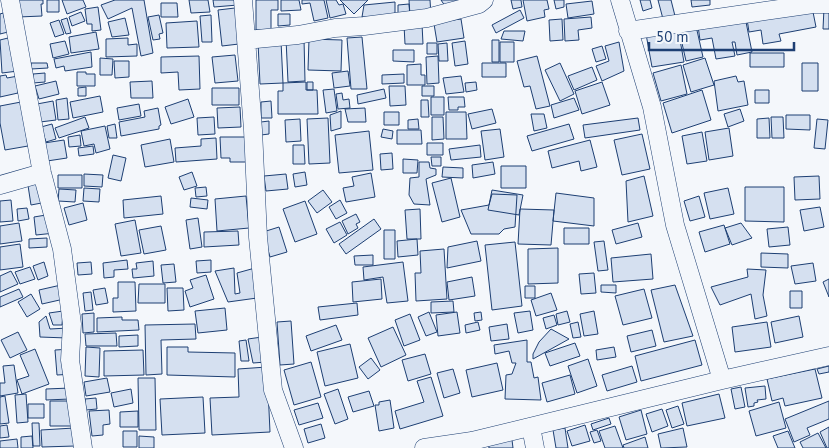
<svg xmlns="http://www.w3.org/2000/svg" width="829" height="448" viewBox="0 0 829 448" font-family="'PT Sans',sans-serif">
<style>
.building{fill:#d5e0f0;stroke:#1d3f73}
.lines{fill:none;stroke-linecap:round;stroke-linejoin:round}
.minor-casing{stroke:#1d3f73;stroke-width:19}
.minor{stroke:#f4f7fb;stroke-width:18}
</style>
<rect width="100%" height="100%" fill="#f4f7fb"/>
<path class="building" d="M18,0H43V4H41L42,16L18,17Z
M47,0H59V12H47Z
M62,0H83L86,7L67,14Z
M115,0H144L153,53L141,56L132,8L108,19L101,5Z
M189,0H208L210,12L191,13Z
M213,0H237L238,5L214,7Z
M256,0H278V10H271V30H256Z
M281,0H299L301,10L281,11Z
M302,0H324L328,18L314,21L310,3L302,4Z
M326,0H336L339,5L343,4L346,14L330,18Z
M340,0H368L354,14Z
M409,0H430L431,15L410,16Z
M441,0H462L447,9Z
M511,0H521L522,7L513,9Z
M523,0H547L549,9L544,10L545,17L527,21Z
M554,0H564V7L556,9Z
M640,0H650L652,8L643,11Z
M658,0H671L675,16L663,19Z
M691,0H710V5L692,7Z
M592,1L594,14L568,18L566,4Z
M395,2V16L362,17L364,5Z
M161,3H177L178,17H161Z
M409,4L410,17H398V5Z
M98,7L101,30L92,31V24H87L85,9Z
M812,7L816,27L779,34L781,41L763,44L761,30L749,32L747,19Z
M235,8L239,44L222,46L218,10Z
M824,8H829V29H823Z
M520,10L524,18L496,33L492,25Z
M81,12L85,21L72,26L69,17Z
M3,13L8,32L0,34V14Z
M278,14H290V25L278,26Z
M159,15L163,33L159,34L160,39L153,40L148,17Z
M211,15L212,42H202L200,16Z
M591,17L592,28L578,30L579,40L565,41L564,19Z
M745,17L752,52L737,55L735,42H732L735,56L716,59L712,38L700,40L698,26Z
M67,18L71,33L66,34L61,20Z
M125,18L129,35L112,37L108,22Z
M433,18L453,20L461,19L464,38L437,42Z
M562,19L563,40L550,41L549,20Z
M59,20L64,34L55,37L50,23Z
M197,21L199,47L167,48L166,23Z
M422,24L423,44H405L404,25Z
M696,26L703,57L686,61L679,30Z
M678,29L684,62L652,67L646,34Z
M504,31H525L523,41L501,39Z
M96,32L99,49L71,53L69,37Z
M12,37L18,71L2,73L0,40Z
M362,37L367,89H351L347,38Z
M128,38V45L137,44V56L106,57V39Z
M286,39H304L305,81L288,82Z
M309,39L342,40L341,71L308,70Z
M492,40H499V62H492Z
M65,41L69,54L53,58L50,44Z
M281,41L283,83L260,84L258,42Z
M465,41L468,64L455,66L452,43Z
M500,42H514V62H500Z
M619,42L624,71L602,81L596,66L609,61L605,46Z
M427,43H437V54H427Z
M447,43L448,61H439L438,44Z
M602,46L606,59L596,62L592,49Z
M393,50H414V62L393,61Z
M91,52L92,67L65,71L64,66L56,68L54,59Z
M750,53H784V67H750Z
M235,55L238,81L215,83L212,57Z
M199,56L200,89L179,90L178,72L161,73V57Z
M438,56L439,83L427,84L426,57Z
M537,56L550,106L536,109L530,86L524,87L517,61Z
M100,58L113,59L112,75H100Z
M705,58L714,85L691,92L683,65Z
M114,61H129V77L115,78Z
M31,63H47L48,68L31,69Z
M482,63H506V77H482Z
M560,63L574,94L560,101L545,70Z
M802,63H818V91H802Z
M421,64V75H425V85H407V65Z
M681,65L687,94L661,101L653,73Z
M592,67L597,80L574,90L568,76Z
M348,71L350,86L334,88L332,73Z
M77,72H86V74H95V86H77Z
M45,73V82L33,83V74Z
M404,74V83L382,84V75Z
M6,75L7,78L18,76V93L0,97V76Z
M461,76L464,92L446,94L443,78Z
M736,76L738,82L744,81L748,105L718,111L714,81Z
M56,81L59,94L39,99L35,86Z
M152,81L153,98H131L130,82Z
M306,82V90H317L318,114H278V91H283V83Z
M307,82H313V90H307Z
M476,82L477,90L466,92L465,83Z
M602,82L610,105L582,114L575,91Z
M389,86H405L406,105L390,106Z
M422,86H434V96H422Z
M86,87V96H78V88Z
M212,88H239V105H212Z
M334,89L337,111L326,113L323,90Z
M384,89L386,98L358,104L357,95Z
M702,90L711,120L672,133L663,103Z
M755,90H769V103H755Z
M342,93L343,100L349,99L350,108L338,109L336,94Z
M100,96L103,112L73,118L70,102Z
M431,97H444V115H431Z
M448,97H464L465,107H458V110H449Z
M67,98L69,119L58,120L56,100Z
M574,98L579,110L554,118L551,105Z
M188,99L194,117L171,124L165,107Z
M421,100H428L429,117H421Z
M53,101L56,120L40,122L37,104Z
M271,101L272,118H261V102Z
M21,102L28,146L5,150L0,123V106Z
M139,104L141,116L119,120L117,108Z
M240,107L241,127L218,128L217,108Z
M158,108L161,125L159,126V129L121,136L119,122L145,117L144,111Z
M365,108L366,122H348L345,109Z
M492,109L496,123L472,129L468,114Z
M740,109L744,121L728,127L724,114Z
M341,111V128L331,131L330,115Z
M384,112H399V125H384Z
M446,112H466L467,139H446Z
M531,114H544L547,128L534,131Z
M786,115H810V130L786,129Z
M85,117L89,128L59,138L55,128Z
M214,117L215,134L198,135L197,118Z
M432,117H443L444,139L432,140Z
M771,117H783L784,138H772Z
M328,118L330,163L309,164L307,119Z
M638,118L640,130L585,138L583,125Z
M769,118L770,138H757V119Z
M300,119L301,141L286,142L285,120Z
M418,119L419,129H408V120Z
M817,119L828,120L825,149L814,148Z
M269,121V134L261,135V122Z
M52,124L56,139L46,142L41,127Z
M115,124L117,138H109L107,126Z
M569,124L574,139L532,151L527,136Z
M105,126L110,149L96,153L94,144L84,146L81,131Z
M729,128L733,156L709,160L705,132Z
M383,129L393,131L392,139L381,137Z
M500,129L504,157L485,160L481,131Z
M397,130H421L422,144H397Z
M369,131L373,170L339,173L335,135Z
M702,132L707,161L687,164L682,136Z
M642,134L650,169L622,175L614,140Z
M80,135L81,146L69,147L68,137Z
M220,137H246L247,162H230V158H221Z
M216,138L217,159L176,162L175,148L201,146V139Z
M170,139L174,162L145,167L141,145Z
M64,140L67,158L47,161L44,143Z
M590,140L597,167L581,171L579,161L552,168L548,151Z
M427,143H443V155H427Z
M293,145H304L305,164H293Z
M480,145L481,157L451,160L449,149Z
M93,146L94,154L79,156L78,148Z
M392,153L393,169L381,170L380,154Z
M113,155L126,158L121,181L108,178Z
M431,157H441V166H432Z
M403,159L418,160L417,173H403Z
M419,162H429L430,168L436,169V175L426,179L430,205L414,204L409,195L410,178L419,177Z
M493,162L495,174L473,178L472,165Z
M501,166H526V188H501Z
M443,167L463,168V178L442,177Z
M192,172L197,186L184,190L179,177Z
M305,172L307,185L295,187L293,174Z
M371,173L375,197L346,202L343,188L354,186L352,177Z
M84,174L103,175L102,187L84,186Z
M286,174L288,189L266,191L264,176Z
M58,175H82V188H58Z
M47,176L52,201L31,205L27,179Z
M644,176L653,216L628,222L626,181Z
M819,176L820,199L795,200L794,177Z
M451,178L460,217L442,222L432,183Z
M206,187L207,196L196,197L195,188Z
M745,187H784V222L745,221Z
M84,188L100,189L99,202L83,201Z
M728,188L734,214L710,219L704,193Z
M59,189L76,190L75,202L58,201Z
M323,190L332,202L317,213L308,201Z
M492,190L523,195L519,215L488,210Z
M556,193L594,198V226L553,221Z
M492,194L517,195L515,227L504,229L499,234H471L461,210L489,205Z
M161,196L163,214L124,218L123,200Z
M246,196L249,228L217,231L215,199Z
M699,196L705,217L690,221L684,201Z
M191,198L208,200L207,209L190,207Z
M11,200L13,221L0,222V201Z
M340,200L347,213L336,219L329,207Z
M305,201L317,234L295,242L283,209Z
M83,203L87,220L69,225L64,208Z
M820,207L824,227L804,231L800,210Z
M27,208L29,219L18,221L17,209Z
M420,209L421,239H407L405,210Z
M520,209L554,210L551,245L518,244Z
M52,214L55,233L36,235L34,217Z
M356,214L360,222L356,224L358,228L348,234L342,221Z
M198,218L202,247L190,249L186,220Z
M374,219L381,229L346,254L339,244Z
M135,220L141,253L121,256L115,224Z
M340,222L347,235L334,243L326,229Z
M19,223L22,241L0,244V226Z
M638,223L642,237L616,244L612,230Z
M741,223L752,238L732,245L725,228Z
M724,225L730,244L705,252L699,232Z
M161,226L166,250L144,254L139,230Z
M279,227L287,252L270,257L263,232Z
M788,227L790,245L769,247L767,229Z
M564,228H589V244H564Z
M384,230H395V259H384Z
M238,231L239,245L204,247V232Z
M47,238V247L29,248V239Z
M417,239L418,255L398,257L397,241Z
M477,241L481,261L447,268L448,247Z
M604,241L608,270L598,271L594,242Z
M515,242L522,306L492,310L485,245Z
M20,244L23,267L0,270V247Z
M558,248V283L528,284V249Z
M444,249L447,299L416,301L415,273H421L420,251Z
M761,253L788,254V268L761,267Z
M651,254L653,279L613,282L611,258Z
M373,255V265H355L354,256Z
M127,260L128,269L114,270V277L104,278L103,263Z
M211,260V272L197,273L196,261Z
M153,261L154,276L133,278L132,269H137L136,263Z
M44,262L48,276L38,280L33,266Z
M91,262L92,274L78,275L77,263Z
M403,262L408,301L387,303L383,277L364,280L363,267Z
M813,263L816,281L795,284L791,266Z
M174,264L176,282L163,283L161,265Z
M30,267L35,279L20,284L15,272Z
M234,268L235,294L240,293L237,273L255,268L257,298L228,302L215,271Z
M747,269L766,270L763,295L767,316L755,319L751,294L720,305L711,287L748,277Z
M11,271L18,284L0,292V276Z
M594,273L596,293L581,294L579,274Z
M206,275L214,299L190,307L185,291L193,288L190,280Z
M472,277L475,296L449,300L447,282Z
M381,279L382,299L353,302L352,282Z
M829,279V297L823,282Z
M118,282H135L136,311L113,312V298H118Z
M139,284H165V303H138Z
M61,285L64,299L42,304L39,290Z
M601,285H616V293L601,292Z
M675,285L693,336L664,342L651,290Z
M525,286H535V298H525Z
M105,288L108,303L96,305L93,290Z
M167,288H183L184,310L168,311Z
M19,289L23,297L0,307V297Z
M644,289L652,318L623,325L615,296Z
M790,291H802V308H790Z
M91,292L93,310L85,311L83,293Z
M551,293L557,310L536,316L531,300Z
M31,294L40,309L27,317L18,302Z
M453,301L454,312L431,313V302Z
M357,303L358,315L320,320L318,307Z
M225,308L227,330L198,333L195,311Z
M63,311L62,325H53L49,313Z
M530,311L533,330L518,333L514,313Z
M567,311L570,322L558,325L556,314Z
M594,311L598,334L584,336L580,314Z
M429,312L437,332L426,336L418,317Z
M457,312L460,333L438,336L436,315Z
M481,312L482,320L475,321L474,313Z
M94,313V332L83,333L82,314Z
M410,314L420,340L404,346L395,320Z
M554,315L557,325L546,329L543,318Z
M46,316L50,329L68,328L67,338L40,337L39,322Z
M799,316L803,337L775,343L771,322Z
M122,317V320H138L139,330L97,332V318Z
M291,321L294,364L280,365L277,322Z
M478,322L480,330L466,333L465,325Z
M578,322L581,337L573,338L570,324Z
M767,322L771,347L735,352L732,327Z
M195,324L196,339L161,340L162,374L146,375L145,325Z
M507,324L509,339L491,341L489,327Z
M336,325L342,340L311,351L306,336Z
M393,327L406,355L381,367L368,338Z
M551,329L569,339L533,359V354L539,342Z
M652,330L656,346L631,352L627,336Z
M18,332L27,350L10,358L1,340Z
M116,333L117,346H86L85,334Z
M138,335V346L119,347V336Z
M262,337L266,362L253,363L248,339Z
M246,340L249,361H241L239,341Z
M527,340V362H531L534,378L538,377L541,400L505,399L506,375L512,374L516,363H512L509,351L495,354L494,345Z
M695,340L702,365L641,381L635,356Z
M575,343L580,356L550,366L545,353Z
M350,344L358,378L325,386L317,352Z
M86,347L100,348L99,377L85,376Z
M167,347H188V352L235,353V377L167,375Z
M614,347L616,357L597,360L596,350Z
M35,349L49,384L22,394L17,380L29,376L20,355Z
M72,349L74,374L57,375L55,350Z
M143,350L144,375L104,376V351Z
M425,354L431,374L408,381L402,360Z
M371,358L380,370L368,379L359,367Z
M588,359L597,386L577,393L568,366Z
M311,362L321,397L294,405L284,370Z
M497,363L503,390L472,397L466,370Z
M14,365L18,393L0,396V383H5L3,366Z
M632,366L637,382L607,391L602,375Z
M829,366V372L819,374L817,369Z
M267,367L270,432L212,435L210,398L239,397L238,369Z
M453,369L460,393L444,398L437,373Z
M815,369L822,398L785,406L783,398L772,401L767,379Z
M570,375L575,394L547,402L542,383Z
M431,377L443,416L400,429L395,411L424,402L417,381Z
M107,378L110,392L86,396L84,382Z
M138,378H155L156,430H139Z
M765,386L766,399L757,400L758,402L754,403V406L748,407L745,388Z
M741,387L745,407L735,409L731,389Z
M70,388V399L46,400V389Z
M131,389L133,403L114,407L111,393Z
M338,389L348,419L335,424L324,394Z
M369,391L374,406L353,412L348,397Z
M26,394L28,422L17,423L15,395Z
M719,394L725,418L687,426L682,403Z
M5,396L9,423L0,424V397Z
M203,397L205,433L162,435L160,399Z
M96,398L97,409L86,410L85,399Z
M390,400L394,428L379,431L375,405H379V402Z
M50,401H71V426H50Z
M829,401V419L807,428L810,435L794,442L785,419Z
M779,402L786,428L756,436L749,411Z
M318,403L323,418L299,425L294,410Z
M28,404H44V418H28Z
M678,406L684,424L672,428L666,410Z
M662,409L668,426L652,432L646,414Z
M109,410L110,424L103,425V435L92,436L89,411Z
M641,410L647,434L626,440L619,417Z
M138,411V427H120V412Z
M609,418L611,424L593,430L591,424Z
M32,423H39L40,446H33Z
M321,424L325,438L308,443L304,429Z
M7,425L9,437L0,438V426Z
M585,425L590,441L572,446L567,431Z
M615,426L623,448H605L599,431Z
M829,427V448H827L820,432Z
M74,428L75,446L42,447L41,430Z
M565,428L568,448H556L553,430Z
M683,428L687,447L661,448L658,434Z
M597,430L601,441L594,443L590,432Z
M123,431H137V447H123Z
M788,431L795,448H778L773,436Z
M818,433L826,448H803L800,442Z
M32,436L33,448H21V437Z
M139,436L154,437V448H139Z
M645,437L648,448H624L623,445Z
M17,439L18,448H0V441Z
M512,440L513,448H489L488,442Z"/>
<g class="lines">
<g class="minor-casing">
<path id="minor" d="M10,0L42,173L62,249L72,324L70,360L83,448
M243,0L253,130L258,237L273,390L294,448
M620,0L652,107L675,225L722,380
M628,31L813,4H829
M247,40L298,35L335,28L364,26L427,18L479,4L484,0
M0,185L42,173
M531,427L535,448
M424,448L472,441L722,380L829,356"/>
</g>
<use href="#minor" class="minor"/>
</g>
<path d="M649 42v8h145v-8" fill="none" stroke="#1d3f73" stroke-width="2.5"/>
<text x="656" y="42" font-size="15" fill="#1d3f73" stroke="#f4f7fb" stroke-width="4" paint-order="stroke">50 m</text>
</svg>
